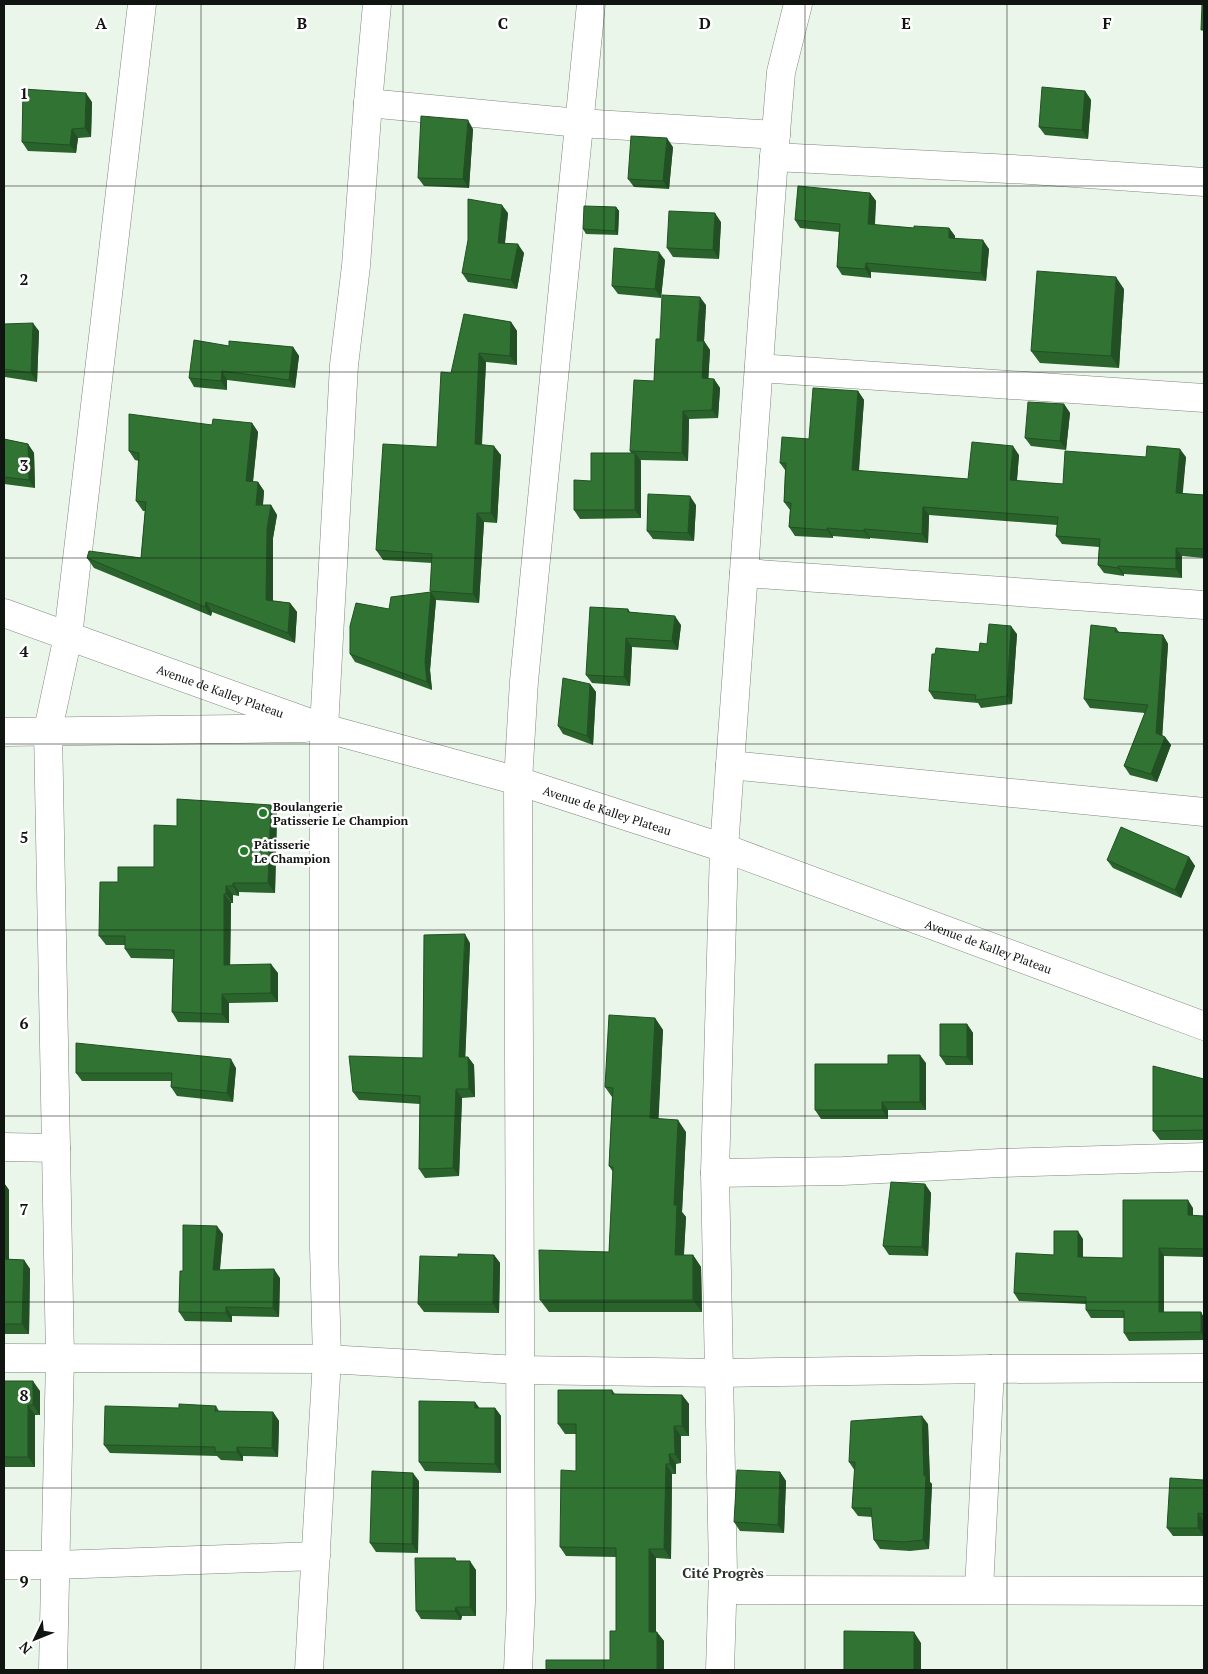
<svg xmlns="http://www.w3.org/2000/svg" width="1208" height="1674" viewBox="0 0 1208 1674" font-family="'PT Serif',serif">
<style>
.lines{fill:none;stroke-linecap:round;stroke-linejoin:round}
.street-casing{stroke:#7d887d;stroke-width:29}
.street{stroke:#fff;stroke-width:28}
.wall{fill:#2a632c}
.shaded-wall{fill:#225024}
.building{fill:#317333;stroke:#225024}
.grid{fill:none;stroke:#111511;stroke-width:1;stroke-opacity:0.55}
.poi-dot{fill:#237b29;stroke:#fff;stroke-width:2}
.labels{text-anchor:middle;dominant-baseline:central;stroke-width:5;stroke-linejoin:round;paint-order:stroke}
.street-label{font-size:12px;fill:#111511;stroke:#fff}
.poi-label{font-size:12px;font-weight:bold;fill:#111511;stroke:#fff;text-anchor:start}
.neighbourhood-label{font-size:14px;font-weight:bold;fill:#2a332a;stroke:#fff}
.grid-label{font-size:16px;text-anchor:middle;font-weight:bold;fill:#111511;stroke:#fff;stroke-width:5;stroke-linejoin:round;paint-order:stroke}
</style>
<rect width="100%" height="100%" fill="#eaf6e9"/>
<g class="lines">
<g class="street-casing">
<g id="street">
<path d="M368,103L579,123L776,135"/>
<path d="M774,157L1030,170L1204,182"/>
<path d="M759,368L1204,398"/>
<path d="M744,573L1204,605"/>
<path id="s1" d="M4,613L324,728L518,781L724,848L1204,1026"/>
<path d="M4,732L305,728"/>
<path d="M730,765L1204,812"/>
<path d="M4,1147L56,1148"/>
<path d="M715,1173L843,1171L1000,1163L1204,1157"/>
<path d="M4,1358L327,1359L520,1370L718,1373L990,1369L1204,1368"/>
<path d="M4,1565H55L316,1556"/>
<path d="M723,1590L1204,1591"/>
<path d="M979,1590L990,1369"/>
<path d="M53,1670L60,1358L48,730L68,636L142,4"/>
<path d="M309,1670L327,1359L324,1248V728L344,365L356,266L368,103L377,4"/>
<path d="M518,1670L521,1601L518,781L524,681L591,4"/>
<path d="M720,1670L723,1572L715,1173L724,848L774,157L781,72L798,4"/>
</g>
</g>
<use href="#street" class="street"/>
</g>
<path class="wall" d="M1085,91L1091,100L1088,139L1045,135L1039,127Z
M92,102L91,137L78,138L76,153L28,151L22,142Z
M473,129L469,188L424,186L418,178Z
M673,147L669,189L634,187L628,179Z
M870,193L876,201L875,225L914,228H949L955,236V238L989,249L986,281L871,272V278L842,275L837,267L839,232L800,228L795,220Z
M616,207L619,211L618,235L586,234L583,229Z
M508,213L505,243L524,253L517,289L468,282L462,273Z
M721,222L719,259L673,257L667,248Z
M665,260L661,298L618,294L612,286Z
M1124,289L1119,368L1040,363L1031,351Z
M706,305L704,341L710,350L708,379H714L720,388L718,418L689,419L688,461L640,460L641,461V518L580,519L574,510L591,481L631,453L630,451L654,381L660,339Z
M511,322L517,331V365L486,362L482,445L501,455L497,523L484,522L479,603L436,600L430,670L432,690L355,662L350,654L389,609L431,592L430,591L432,563L383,560L376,550L437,447L451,373Z
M4,324L39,331L37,382L5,377L4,375Z
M229,346L293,347L299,356L295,388L227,380V390L194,387L189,378Z
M858,391L864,400L859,471L968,479L1019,455L1017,481L1063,484L1146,457H1186L1182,494L1204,495V558L1182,556V578L1124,574V576L1104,573L1098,565L1099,547L1062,544L1056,536L1057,525L929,515L928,543L870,538V539L833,536V538L795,536L789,527L790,510L784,502L785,470L780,463L809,439Z
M1064,404L1070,413L1066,450L1031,446L1025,438Z
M252,423L258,432L253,482H258L264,491L263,505H271L277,515L273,538V601L290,603L297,612L295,643L212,612L211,616L94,568L87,558H141L145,511H143L136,501L139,461L135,460L129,451L212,425Z
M4,439L28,444L34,453L35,488L4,484Z
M696,505L694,541L653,539L647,531Z
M628,609L630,612L681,625L678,650L632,647L630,686L592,683L586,675Z
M1116,628L1119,632L1163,635L1168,644L1162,735L1165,737L1171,745L1157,782L1130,775L1124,766L1145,713L1090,708L1084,699Z
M1017,634L1012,704L981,708L978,703L934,699L929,691L979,652L987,644Z
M590,684L596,692L593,745L563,734L558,726Z
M271,805L277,814L275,893L239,892V896L233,895V903H231L230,965L278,973V1002L229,1003V1023L178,1022L172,1012L173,959L131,958L125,949V945H106L99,936L154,867L177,826Z
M1189,857L1195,866L1181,898L1113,868L1107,860Z
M470,943L465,1057H468L474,1065L475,1097L462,1098L459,1176L425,1178L419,1169L420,1104L359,1100L353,1092L423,1058Z
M655,1018L663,1030L658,1119L686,1132L682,1212L686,1217L684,1255H693L701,1267L702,1312H549L540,1300L609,1252L613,1172L609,1166L612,1097L605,1087Z
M967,1024L973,1033V1065H946L940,1056Z
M926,1063V1110H888V1119H821L815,1110L888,1064Z
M236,1068L233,1102L177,1096L171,1087V1081H82L76,1073Z
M1204,1079V1140H1160L1153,1131Z
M4,1183L9,1190V1259L24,1260L30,1269L29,1334H4Z
M925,1184L931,1193L928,1256L889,1255L883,1246Z
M1193,1208V1216H1204V1257L1164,1256V1312H1201L1204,1318V1340L1129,1341L1124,1333V1318H1091L1086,1310V1304L1019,1301L1014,1293L1083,1239V1257L1123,1258Z
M223,1234L220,1270L280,1278L279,1317L232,1316V1322L185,1321L179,1312L183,1271Z
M494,1255L500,1263L499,1313L424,1312L418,1304L458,1257Z
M4,1381L40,1391V1415H35V1467H4Z
M612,1390L615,1394L682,1395L689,1404V1436H681V1463L676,1464V1474H672L671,1559L656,1558V1632L664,1641L610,1660L616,1631V1557L566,1556L560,1547L576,1471V1434H565L558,1424Z
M216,1406L219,1411L273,1412L279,1421L278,1457L243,1456V1461L221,1460L217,1456L110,1453L104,1445L179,1408Z
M479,1408H495L501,1416V1473L425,1471L419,1462Z
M928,1424L930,1482L932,1484L929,1549L910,1551L880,1549L874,1540L872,1517L858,1516L852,1508L855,1471L849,1462Z
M780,1472L786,1481L784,1533L740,1531L734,1522Z
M1204,1480V1536H1173L1167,1528Z
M419,1481L418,1553L376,1552L370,1543Z
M458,1561L476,1570V1616H462L461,1620L421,1619L416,1611Z"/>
<path class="shaded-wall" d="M1085,91L1091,100L1088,139L1082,130Z
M86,93L92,102L91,137L85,128Z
M468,120L473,129L469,188L463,179Z
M72,129L78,138L76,153L70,145Z
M667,138L673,147L669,189L663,181Z
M870,193L876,201L874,232L868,224Z
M502,205L508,213L504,251L498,243Z
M616,207L619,211L618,235L615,231Z
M715,213L721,222L719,259L713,250Z
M949,228L955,236V246L949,238Z
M983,240L989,249L986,281L981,273Z
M518,244L524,253L517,289L511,280Z
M659,252L665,260L661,298L655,289Z
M866,263L871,272V278L865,269Z
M1116,277L1124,289L1119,368L1111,356Z
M700,297L706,305L704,341L710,350L708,387L702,378L697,341Z
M511,322L517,331V365L510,356Z
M33,323L39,331L37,382L31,373Z
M293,347L299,356L295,388L289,380Z
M479,353L486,362L481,454L475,444Z
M222,371L227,380V390L221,381Z
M714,379L720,388L718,418L712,410Z
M858,391L864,400L858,479L852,470Z
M1064,404L1070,413L1066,450L1060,441Z
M683,411L689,419L688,461L682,453Z
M252,423L258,432L252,490L246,481Z
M28,444L34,453L35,488L29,480Z
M494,446L501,455L497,523L491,513Z
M1013,446L1019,455L1016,489L1010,480Z
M1180,449L1186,457L1182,502L1176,493Z
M635,453L641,461V518L635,510Z
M258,482L264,491L262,514L256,505Z
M690,496L696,505L694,541L688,533Z
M271,505L277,515L273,538V610L266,600L267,529Z
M923,507L929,515L928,543L922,534Z
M477,513L484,522L479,603L473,594Z
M827,528L833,536V538L827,530Z
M864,529L870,538V539L864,531Z
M1176,548L1182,556V578L1176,569Z
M1118,566L1124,574V576L1118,568Z
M431,592L436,600L430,670L432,690L427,682L425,662Z
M206,602L212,612L211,616L205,607Z
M290,603L297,612L295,643L288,633Z
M675,616L681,625L678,650L672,641Z
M1011,626L1017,634L1012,704L1007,696Z
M1163,635L1168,644L1162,741L1156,733Z
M626,638L632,647L630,686L624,677Z
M590,684L596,692L593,745L587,736Z
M1165,737L1171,745L1157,782L1151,774Z
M271,805L277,814L275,893L268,883Z
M1189,857L1195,866L1181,898L1175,890Z
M233,883L239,892V896L233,886Z
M226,886L233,895V903L226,894Z
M224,894L231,903L230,974L224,965Z
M465,934L470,943L465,1065L459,1057Z
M271,964L278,973V1002L271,993Z
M222,994L229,1003V1023L222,1014Z
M655,1018L663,1030L658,1130L650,1118Z
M967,1024L973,1033V1065L967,1057Z
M920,1055L926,1063V1110L920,1102Z
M468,1057L474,1065L475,1097L469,1089Z
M231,1059L236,1068L233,1102L227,1093Z
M456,1089L462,1098L459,1176L453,1168Z
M882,1102L888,1110V1119L882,1110Z
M678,1120L686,1132L682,1212L686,1217L683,1266L675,1255L674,1205Z
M4,1183L9,1190V1268L4,1261Z
M925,1184L931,1193L928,1256L922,1247Z
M1188,1200L1193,1208V1223L1188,1215Z
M217,1226L223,1234L219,1278L213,1270Z
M1078,1231L1083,1239V1265L1078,1257Z
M1159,1248L1164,1256V1320L1159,1312Z
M494,1255L500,1263L499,1313L493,1304Z
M693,1255L701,1267L702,1312L693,1300Z
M24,1260L30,1269L29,1334L22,1324Z
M274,1269L280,1278L279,1317L273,1308Z
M226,1307L232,1316V1322L226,1313Z
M1201,1312L1204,1318V1338L1201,1332Z
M33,1381L40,1391V1415L33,1405Z
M682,1395L689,1404V1436L682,1426Z
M475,1402L481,1410L475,1408Z
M28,1405L35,1415V1467L28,1457Z
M495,1408L501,1416V1473L495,1464Z
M273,1412L279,1421L278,1457L272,1448Z
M922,1416L928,1424L930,1482L932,1484L929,1549L923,1540L924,1476Z
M674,1426L681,1436V1463L675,1454Z
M237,1447L243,1456V1461L237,1452Z
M669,1454L676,1464V1474L670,1464Z
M666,1464L672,1474L671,1559L664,1549Z
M780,1472L786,1481L784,1533L778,1525Z
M413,1473L419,1481L418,1553L412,1544Z
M1198,1513L1204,1522V1536L1198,1528Z
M649,1549L656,1558V1641L649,1632Z
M470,1561L476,1570V1616L470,1607Z
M456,1607L462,1616L461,1620L455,1611Z
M657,1632L664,1641V1670H657Z
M914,1632L921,1643V1670H914Z"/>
<path class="building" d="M1202,4H1204V30H1201Z
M1042,87L1085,91L1082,130L1039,127Z
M23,89L86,93L85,128L72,129L70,145L22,142Z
M421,116L468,120L463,179L418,178Z
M631,136L667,138L663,181L628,179Z
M798,186L870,193L868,224L914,228V226L949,228V238L983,240L981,273L866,263L865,269L837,267L840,224L795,220Z
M468,199L502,205L498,243L518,244L511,280L462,273L468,240Z
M584,206L616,207L615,231L583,229Z
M669,211L715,213L713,250L667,248Z
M614,248L659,252L655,289L612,286Z
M1037,271L1116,277L1111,356L1031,351Z
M662,295L700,297L697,341H704L702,378L714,379L712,410L683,411L682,453L630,451L634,380L654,381L656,339H660Z
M464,314L511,322L510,356L479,353L475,444L494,446L491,513H477L473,594L430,591L432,554L376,550L383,444L437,447L441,372L451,373Z
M33,323L31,373L4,369V324Z
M194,340L229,346V341L293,347L289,380L222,371L221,381L189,378Z
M813,388L858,391L852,470L968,479L972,442L1013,446L1010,480L1063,484L1065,451L1146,457L1147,446L1180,449L1176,493L1204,495V549L1176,548V569L1118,566V568L1098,565L1100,539L1056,536L1058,517L923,507L922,534L864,529V531L827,528V530L789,527L791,503L784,502L786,463H780L782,437L809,439Z
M1028,402L1064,404L1060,441L1025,438Z
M129,414L212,425L213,419L252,423L246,481L258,482L256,505H271L267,529L266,600L290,603L288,633L206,602L205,607L87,558L89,551L141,558L146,502L136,501L139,453L129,451Z
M4,439L28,444L29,480L4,477Z
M591,453H635V510H574V480L591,481Z
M648,494L690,496L688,533L647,531Z
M431,592L425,662L427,682L350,654V626L356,603L389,609L391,597Z
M590,607L628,609V612L675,616L672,641L626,638L624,677L586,675Z
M989,624L1011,626L1007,696L975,700L976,695L929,691L932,654H935L936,648L979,652L980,643L987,644Z
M1091,625L1116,628L1115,632L1163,635L1156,733L1165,737L1151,774L1124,766L1148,705L1084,699Z
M563,678L590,684L587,736L558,726Z
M177,799L271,805L268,883H233V886H226V894H224V965L271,964V993L222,994V1014L172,1012L174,950L125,949V936H99L100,882H118V867H154V825L177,826Z
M1121,827L1189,857L1175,890L1107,860Z
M465,934L459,1057H468L469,1089H456L453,1168L419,1169L420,1096L353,1092L349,1056L423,1058L424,935Z
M609,1015L655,1018L650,1118L678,1120L674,1205H677L675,1255H693V1300H540L539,1250L609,1252L613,1167L609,1166L613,1088L605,1087Z
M940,1024H967V1057L940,1056Z
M76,1043L231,1059L227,1093L171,1087L172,1073H76Z
M888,1055H920V1102H882V1110H815V1064H888Z
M1153,1066L1204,1079V1130L1153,1131Z
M891,1182L925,1184L922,1247L883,1246Z
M1123,1200H1188V1215L1204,1216V1249L1159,1248V1312H1201V1332L1124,1333V1311L1086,1310V1297L1014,1293L1016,1253L1054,1255V1231H1078V1257L1123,1258Z
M183,1225L217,1226L213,1270L274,1269L273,1308L226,1307V1313L179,1312L180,1271H183Z
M458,1254L494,1255L493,1304H418L420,1256L458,1257Z
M4,1259L24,1260L22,1324H4Z
M4,1381H33V1405H28V1457H4Z
M558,1390H612V1394L682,1395V1426H674L675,1454H669L670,1464H666L664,1549H649V1632H657V1670H546V1660H610V1631H616V1548L560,1547L561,1470L576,1471V1424H558Z
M419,1401L475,1402V1408H495V1464L419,1462Z
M179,1404L216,1406L215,1411L273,1412L272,1448L237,1447V1452H215V1447L104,1445L105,1406L179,1408Z
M922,1416L924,1476H926L923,1540L904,1542L874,1540L871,1508H852L855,1462H849L851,1421Z
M737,1470L780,1472L778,1525L734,1522Z
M372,1471L413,1473L412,1544L370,1543Z
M1170,1478L1204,1480V1514L1198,1513V1528H1167Z
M415,1558H455L456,1561H470V1607H456L455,1611H416Z
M844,1631L914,1632V1670H844Z"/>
<path class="grid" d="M201,4V1670M403,4V1670M604,4V1670M805,4V1670M1007,4V1670M4,186H1204M4,372H1204M4,558H1204M4,744H1204M4,930H1204M4,1116H1204M4,1302H1204M4,1488H1204"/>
<g class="poi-dot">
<circle cx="263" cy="813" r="5"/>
<circle cx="244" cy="851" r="5"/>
</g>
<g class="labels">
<g class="street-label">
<text stroke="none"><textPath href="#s1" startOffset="230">Avenue de Kalley Plateau</textPath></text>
<text stroke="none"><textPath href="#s1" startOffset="635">Avenue de Kalley Plateau</textPath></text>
<text stroke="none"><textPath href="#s1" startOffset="1040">Avenue de Kalley Plateau</textPath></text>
</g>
<g class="poi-label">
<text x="273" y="806">Boulangerie<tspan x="273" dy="14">Patisserie Le Champion</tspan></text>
<text x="254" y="844">Pâtisserie<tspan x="254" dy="14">Le Champion</tspan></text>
</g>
<g class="neighbourhood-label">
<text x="723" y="1572">Cité Progrès</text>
</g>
</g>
<g class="grid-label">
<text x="101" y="29">A</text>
<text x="302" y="29">B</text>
<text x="503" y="29">C</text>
<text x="705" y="29">D</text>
<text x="906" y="29">E</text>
<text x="1107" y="29">F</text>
<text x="24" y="99">1</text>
<text x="24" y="285">2</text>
<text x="24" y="471">3</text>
<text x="24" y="657">4</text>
<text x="24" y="843">5</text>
<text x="24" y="1029">6</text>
<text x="24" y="1215">7</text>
<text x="24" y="1401">8</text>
<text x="24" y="1587">9</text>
</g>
<rect width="1208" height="1674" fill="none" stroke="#111511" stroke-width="10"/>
<g transform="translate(35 1639) rotate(227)" stroke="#ffffff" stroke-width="4" paint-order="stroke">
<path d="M0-4L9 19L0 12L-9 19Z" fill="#111511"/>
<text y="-8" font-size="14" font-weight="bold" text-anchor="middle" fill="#111511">N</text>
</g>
</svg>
